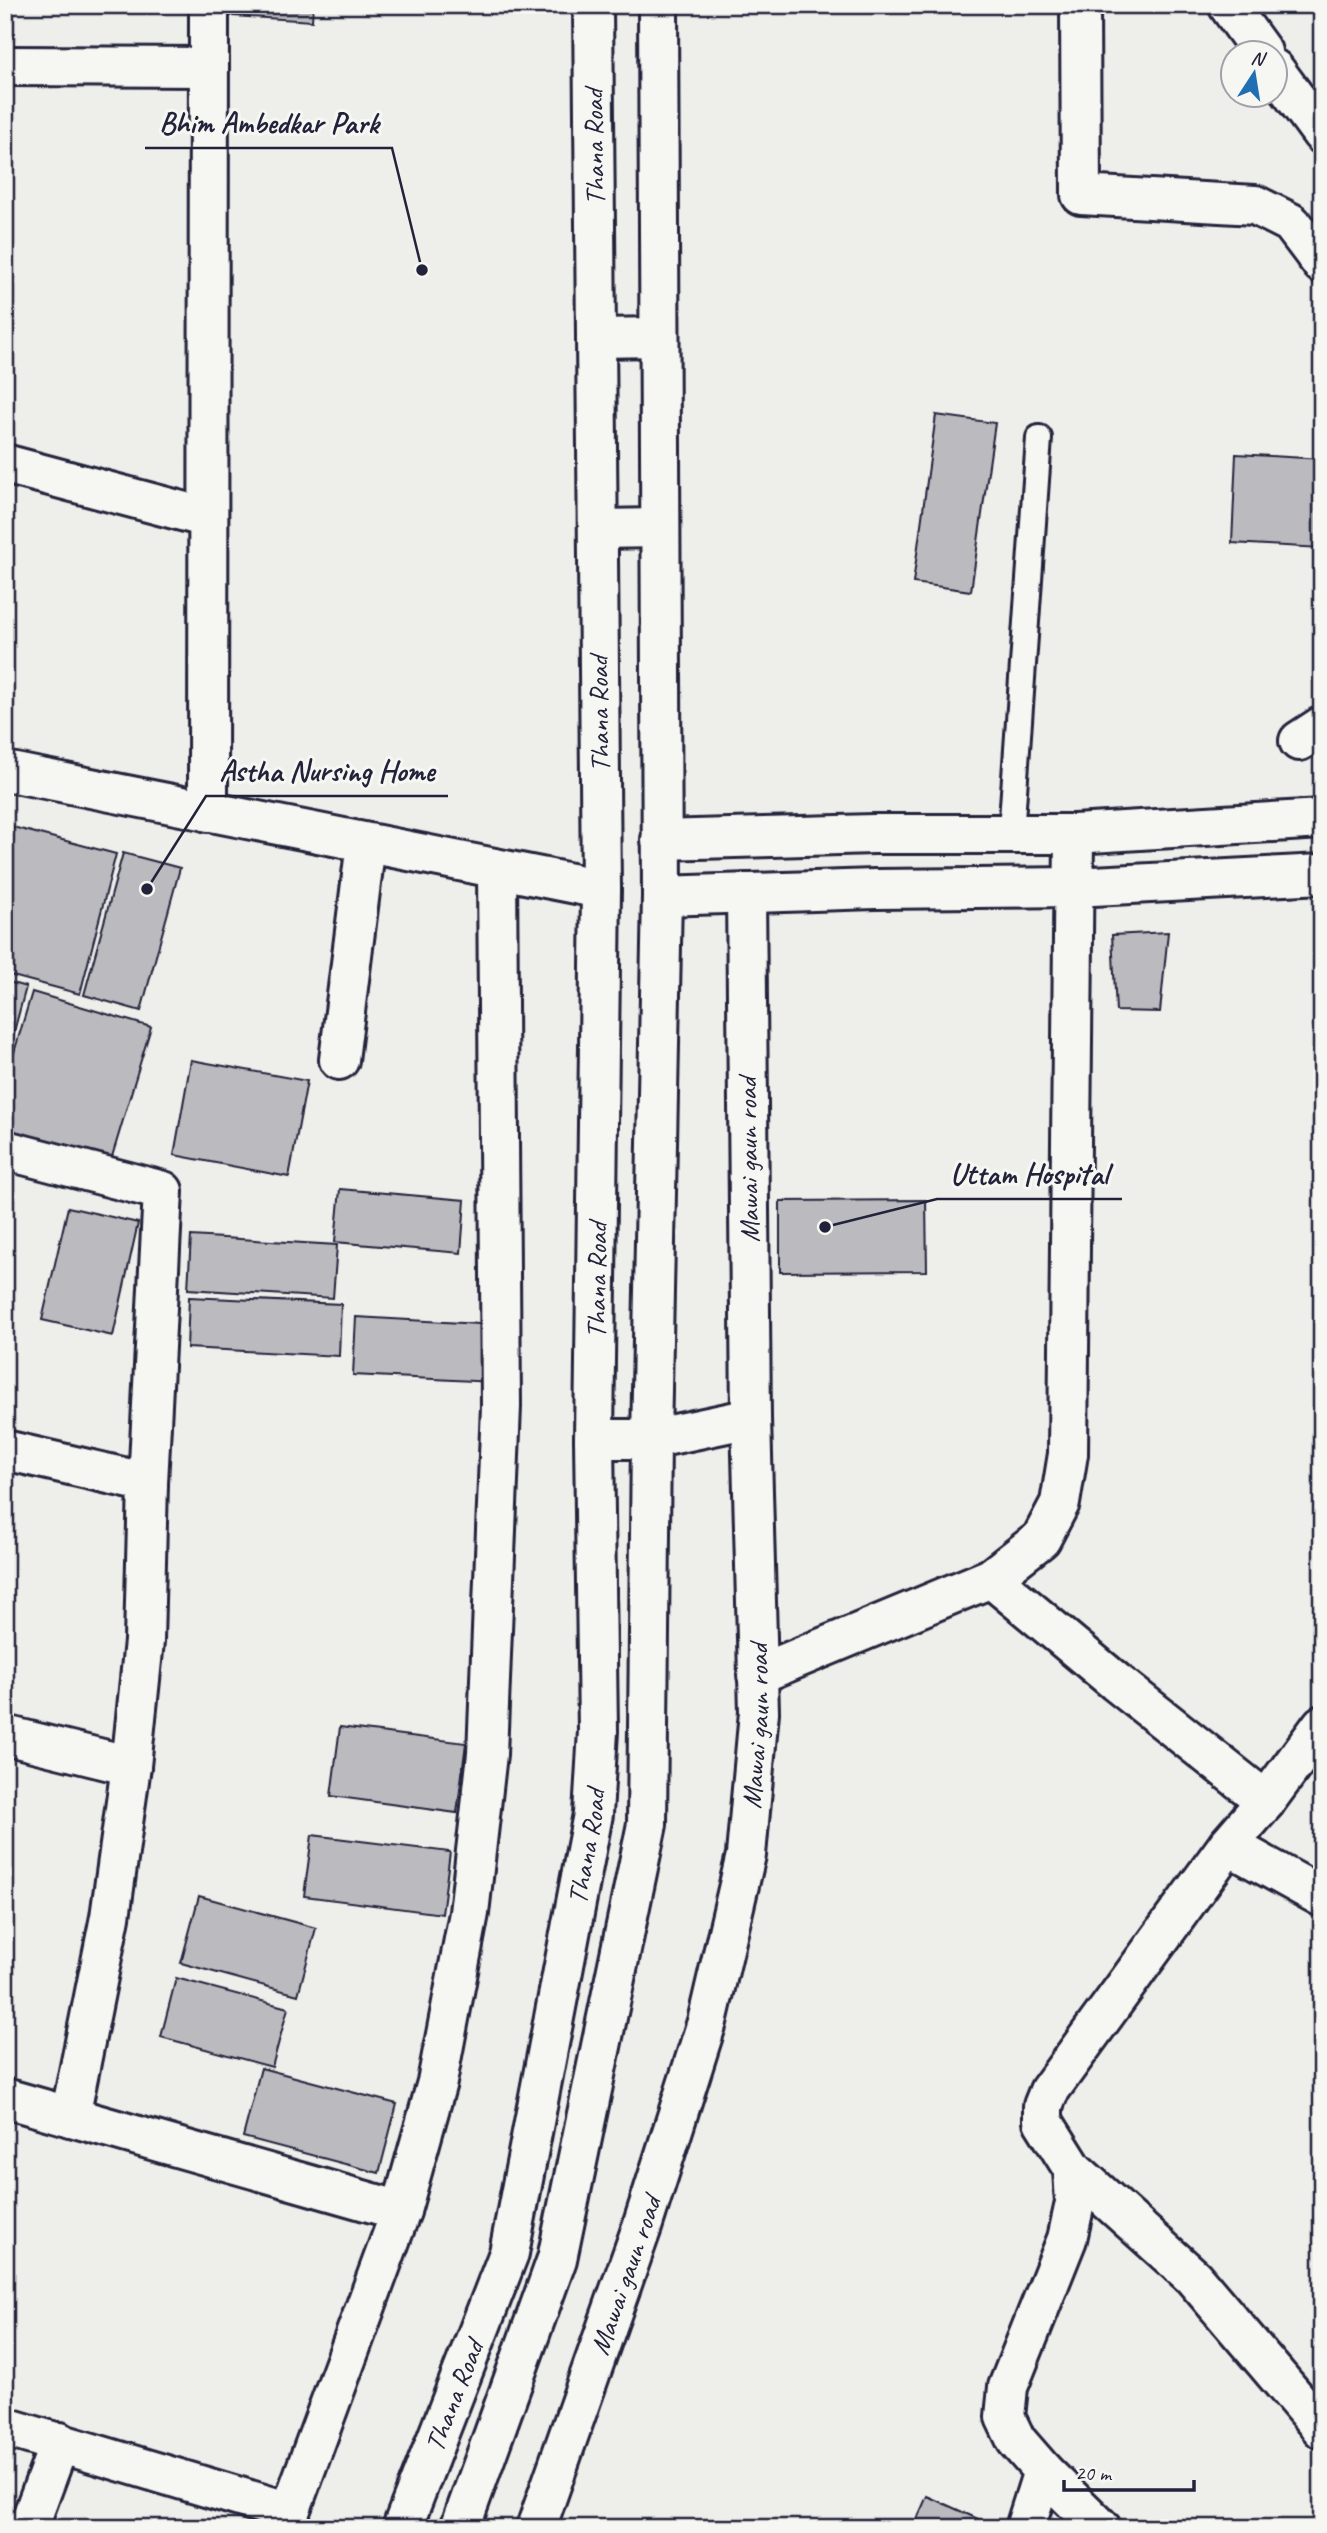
<svg xmlns="http://www.w3.org/2000/svg" width="1327" height="2533" viewBox="0 0 1327 2533" font-family="Caveat,sans-serif">
<style>
.building{fill:#bbbbbf;stroke:#22223b;stroke-width:2}
.lines{fill:none;stroke-linecap:round;stroke-linejoin:round}
.lane-casing{stroke:#22223b;stroke-width:30}
.street-casing{stroke:#22223b;stroke-width:44}
.secondary-casing{stroke:#22223b;stroke-width:44}
.path{stroke:#22223b;stroke-width:4.5;stroke-dasharray:7 5;stroke-linecap:butt}
.lane{stroke:#f6f6f2;stroke-width:24}
.street{stroke:#f6f6f2;stroke-width:38}
.secondary{stroke:#f6f6f2;stroke-width:38}
.labels{text-anchor:middle;dominant-baseline:central;stroke-width:6;stroke-linejoin:round;paint-order:stroke}
.street-label{font-size:28px;fill:#22223b;stroke:#f6f6f2}
.leader{fill:none;stroke:#22223b;stroke-width:2.5}
.callout-dot{fill:#22223b;stroke:#f6f6f2;stroke-width:2.5}
.callout-label{font-size:30px;text-anchor:middle;font-weight:bold;fill:#22223b;stroke:#f6f6f2;stroke-width:6;stroke-linejoin:round;paint-order:stroke}
</style>
<rect width="100%" height="100%" fill="#eeeeeb"/>
<filter id="ink" filterUnits="userSpaceOnUse"><feTurbulence type="fractalNoise" baseFrequency=".0143" numOctaves="2"/><feDisplacementMap in="SourceGraphic" scale="14" xChannelSelector="R" yChannelSelector="G"/><feConvolveMatrix kernelMatrix="1 2 1 2 8 2 1 2 1" color-interpolation-filters="sRGB"/></filter>
<g filter="url(#ink)">
<path class="building" d="M234,5H313L312,21L233,16Z
M936,415L995,423L971,591L913,583Z
M1236,454L1322,459V548L1232,543Z
M5,825L116,854L80,994L5,974Z
M123,853L180,868L141,1011L84,995Z
M1168,932L1160,1012L1116,1011L1112,935Z
M5,981L26,987L5,1065Z
M32,992L151,1027L111,1160L5,1129V1083Z
M191,1060L307,1081L289,1177L174,1155Z
M340,1189L465,1200L461,1253L335,1242Z
M926,1200L927,1271L780,1272V1201Z
M68,1207L138,1223L113,1336L42,1320Z
M191,1236L337,1245L333,1298L188,1289Z
M189,1297L341,1304L339,1356L187,1348Z
M356,1317L497,1325L494,1382L353,1375Z
M340,1727L466,1743L457,1813L331,1796Z
M312,1835L450,1852L442,1914L304,1896Z
M199,1896L316,1928L298,1995L181,1963Z
M176,1978L288,2008L272,2067L161,2037Z
M261,2068L397,2104L379,2173L243,2137Z
M927,2496L998,2528H913Z"/>
<g class="lines">
<g class="lane-casing">
<path id="lane" d="M1011,834L1039,438"/>
</g>
<g class="street-casing">
<g id="street">
<path d="M1080,5L1081,195L1255,205L1291,223L1322,264"/>
<path d="M1228,5L1262,52"/>
<path d="M5,66L209,67"/>
<path d="M1274,69L1322,134"/>
<path d="M5,464L208,518"/>
<path d="M1299,741L1322,726"/>
<path d="M208,812L209,5"/>
<path d="M339,1060L366,843"/>
<path d="M5,1150L163,1191L148,1483L144,1641L131,1766L110,1917L70,2117"/>
<path d="M594,1439H651L751,1418"/>
<path d="M5,1450L148,1483"/>
<path d="M991,1578L1116,1682L1266,1801"/>
<path d="M757,1675L991,1578L1041,1539L1060,1503L1068,1454L1074,834"/>
<path d="M5,1735L131,1766"/>
<path d="M1228,1845L1322,1897"/>
<path d="M5,2098L401,2211"/>
<path d="M1073,2169L1193,2277L1322,2429"/>
<path d="M5,2427L290,2512"/>
<path d="M1043,2471L1101,2528"/>
<path d="M28,2528L60,2442"/>
<path d="M284,2528L401,2211L437,2082L469,1913L487,1754L501,1406L497,869"/>
<path id="s1" d="M536,2528L642,2227L707,2022L746,1855L759,1712L751,1418L746,893"/>
<path d="M1025,2528L1043,2471L1016,2440L1005,2417L1008,2387L1067,2239L1075,2203L1073,2169L1043,2121V2106L1049,2091L1228,1845L1266,1801L1322,1725"/>
</g>
</g>
<g class="secondary-casing">
<g id="secondary">
<path d="M596,338L659,337"/>
<path d="M598,529L660,528"/>
<path d="M5,771L601,889"/>
<path d="M661,840L874,834H1074L1322,819"/>
<path d="M662,896L875,889L1074,887L1322,874"/>
<path id="s2" d="M402,2528L509,2253L593,1814L598,1731L594,1439L601,889L593,5"/>
<path d="M460,2528L557,2259L647,1824L651,1439L662,896L658,5"/>
</g>
</g>
<path class="path" d="M331,2524L344,2528"/>
<use href="#lane" class="lane"/>
<use href="#street" class="street"/>
<use href="#secondary" class="secondary"/>
</g>
</g>
<g class="labels">
<g class="street-label">
<text transform="translate(594 147) rotate(-91)">Thana Road</text>
<text transform="translate(599 714) rotate(-91)">Thana Road</text>
<text transform="translate(748 1160) rotate(-91)">Mawai gaun road</text>
<text stroke="none"><textPath href="#s2" startOffset="1276">Thana Road</textPath></text>
<text stroke="none"><textPath href="#s1" startOffset="835">Mawai gaun road</textPath></text>
<text stroke="none"><textPath href="#s2" startOffset="709">Thana Road</textPath></text>
<text stroke="none"><textPath href="#s1" startOffset="268">Mawai gaun road</textPath></text>
<text stroke="none"><textPath href="#s2" startOffset="142">Thana Road</textPath></text>
</g>
</g>
<path class="leader" d="M422 270L392 148H145M147 889L206 796H448M825 1227L937 1199H1122"/>
<g class="callout-dot">
<circle cx="422" cy="270" r="7"/>
<circle cx="147" cy="889" r="7"/>
<circle cx="825" cy="1227" r="7"/>
</g>
<g class="callout-label">
<text x="269" y="133">Bhim Ambedkar Park</text>
<text x="327" y="781">Astha Nursing Home</text>
<text x="1029" y="1184">Uttam Hospital</text>
</g>
<rect width="1327" height="2533" fill="none" stroke="#f6f6f2" stroke-width="28"/>
<rect x="14" y="14" width="1299" height="2505" fill="none" stroke="#22223b" stroke-width="2.5" filter="url(#ink)"/>
<g transform="translate(1254 74) rotate(12)"><circle r="33" fill="#f6f6f2" stroke="#a1a1a9" stroke-width="2"/>
<path d="M0-5L12 26L0 18L-12 26Z" fill="#1f6fb2"/>
<text y="-10" font-size="19" font-weight="bold" text-anchor="middle" fill="#22223b">N</text>
</g>
<path d="M1064 2480v10h130v-10" fill="none" stroke="#22223b" stroke-width="3.5"/>
<text x="1075" y="2480" font-size="21" fill="#22223b" stroke="#f6f6f2" stroke-width="5" paint-order="stroke">20 m</text>
</svg>
